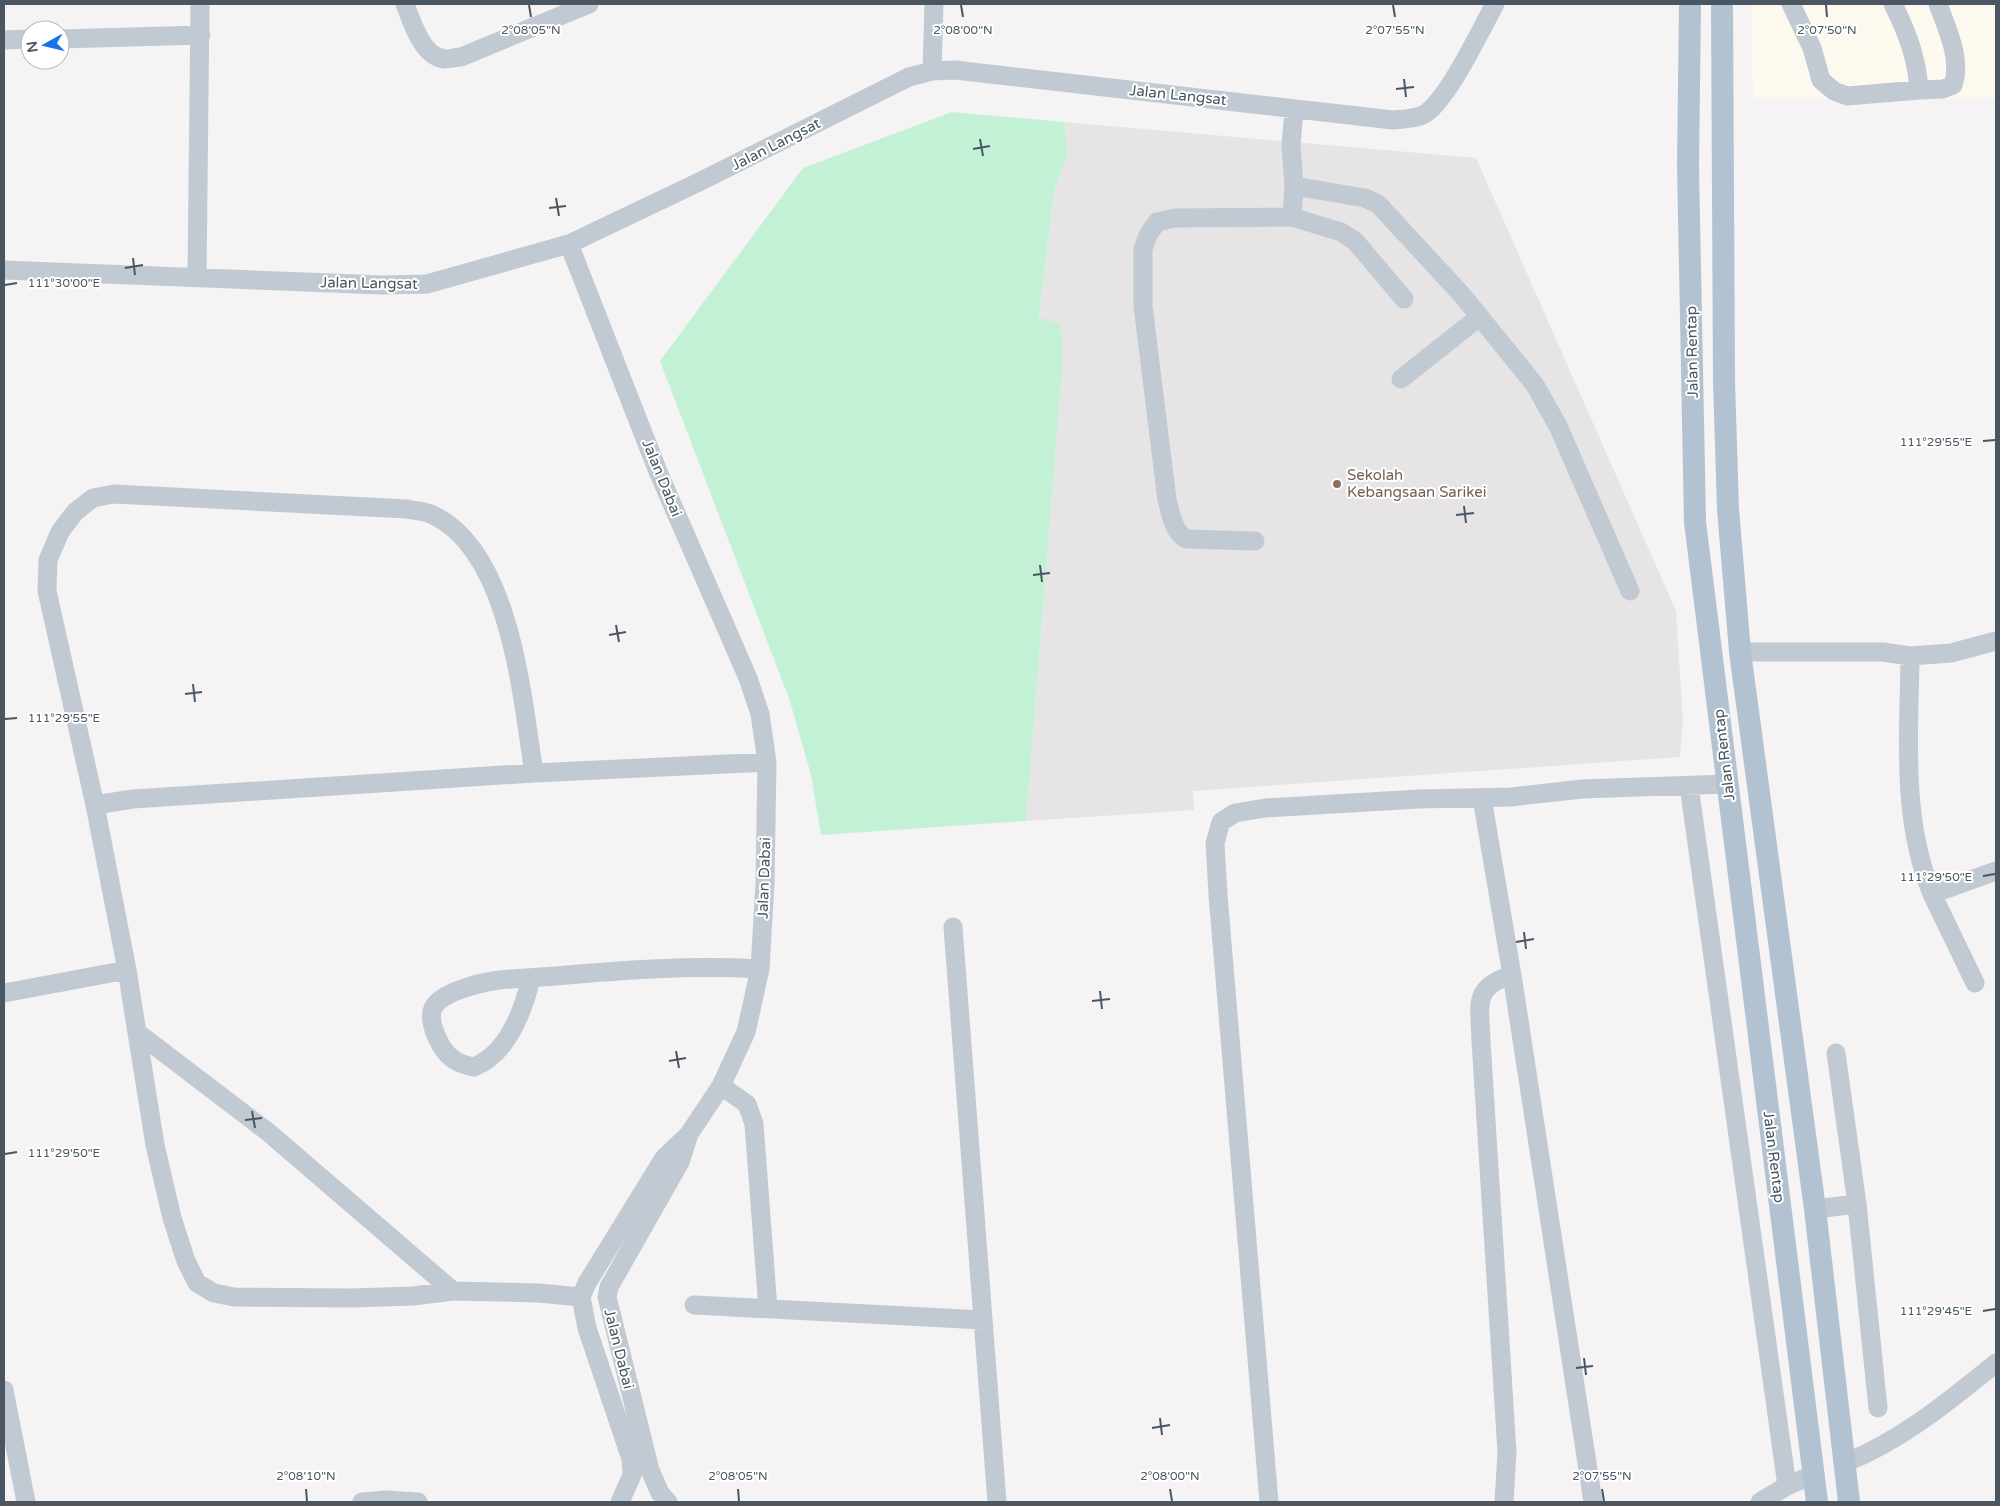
<svg xmlns="http://www.w3.org/2000/svg" width="2000" height="1506" viewBox="0 0 2000 1506" font-family="'Varela Round',sans-serif">
<style>
.commercial{fill:#fdf9ef}
.education{fill:#e6e4e5}
.green{fill:#c3f1d5}
.lines{fill:none;stroke-linecap:round;stroke-linejoin:round}
.minor{stroke:#c1cad2;stroke-width:19}
.major{stroke:#b3c2d1;stroke-width:22}
.ticks{fill:none;stroke:#4a5661;stroke-width:2}
.education-dot{fill:#8d6e63;stroke:#fff;stroke-width:2}
.labels{text-anchor:middle;dominant-baseline:central;stroke-width:4;stroke-linejoin:round;paint-order:stroke}
.street-label{font-size:15px;fill:#4a5661;stroke:#fff}
.education-label{font-size:15px;fill:#785e54;stroke:#fff;text-anchor:start}
.ticks-label{font-size:12px;text-anchor:middle;fill:#4a5661;stroke:#fff;stroke-width:4;stroke-linejoin:round;paint-order:stroke}
</style>
<rect width="100%" height="100%" fill="#f5f3f3"/>
<path class="commercial" d="M1752,4H1996V99H1753Z"/>
<path class="education" d="M1064,122L1476,158L1676,611L1683,721L1680,757L1193,791L1194,810L1026,821L1063,357L1039,318L1054,190L1068,154Z"/>
<path class="green" d="M952,112L1064,122L1068,154L1054,190L1039,317L1060,324L1063,357L1026,821L821,835L811,775L790,701L660,361L803,168Z"/>
<g class="lines">
<path class="minor" d="M405,4C412,22 422,57 445,59C450,59 456,57 461,57L589,4
M1791,4L1812,48L1821,80L1834,91L1847,96L1919,90
M1893,4C1907,32 1917,58 1919,90L1943,89L1953,85C1962,59 1947,29 1938,4
M60,39L201,35
M4,40L30,39
M932,71L934,4
M1294,109L1291,146L1294,186L1365,198L1378,204L1462,295L1535,385L1558,426L1630,591
M1292,217L1341,232L1355,241L1404,299
M569,244L659,474L748,678L760,714L767,762L765,883L760,969L746,1032L721,1086L689,1134L680,1162L609,1287L607,1297L650,1470L660,1493L668,1502
M4,270L382,285L427,284L569,244L699,182L909,77L932,71L955,70L1393,120C1403,119 1413,119 1423,115C1447,102 1481,29 1495,4
M197,277L200,4
M1401,379L1479,317
M1255,541L1186,539C1173,531 1171,514 1167,500L1143,306V249L1148,235L1157,222L1175,218L1292,217L1294,186
M1740,652H1883L1910,656L1951,653L1996,641
M1910,656C1909,736 1901,818 1932,894L1996,871
M1689,786L1787,1486
M1482,798L1512,975L1593,1502
M95,805L47,591L48,560L60,532L75,512L93,498L114,494L407,509C415,511 426,511 433,515C511,552 522,698 534,773
M1932,894L1975,983
M953,927L997,1502
M531,978C523,1012 508,1053 474,1067C466,1065 459,1064 453,1059C441,1051 427,1022 433,1008C438,998 455,991 465,988C496,977 523,979 555,976C624,970 691,965 760,969
M4,993L127,970
M138,1033L268,1132L453,1291
M1836,1053L1857,1204L1878,1408
M721,1086L747,1104L754,1124L768,1309
M1815,1209L1857,1204
M581,1297L539,1293L453,1291L413,1296L352,1298L234,1297L214,1293L197,1283L186,1261L172,1218L155,1145L127,970L95,805L133,799L534,773L767,762
M694,1305L983,1320
M4,1390L26,1502
M1845,1463C1902,1440 1949,1401 1996,1363
M362,1502L386,1500L418,1502
M620,1502L632,1475L631,1459L587,1328L581,1297L587,1283L664,1158L688,1135
M1269,1502L1218,895L1215,843L1221,822L1235,813L1265,808L1419,799L1511,797L1582,789L1727,784
M1504,1502L1507,1452L1481,1041C1480,1005 1472,987 1512,975
M1760,1502L1787,1486L1815,1474"/>
<path class="major" d="M1690,4L1688,166L1695,522L1817,1502
M1722,4L1724,381L1728,509L1740,652L1815,1209L1849,1502"/>
</g>
<path class="ticks" d="M529,5L531,17M961,5L963,17M1393,5L1395,17M1826,5L1827,17M1404,79L1406,97M1396,89L1414,87M980,139L983,156M973,149L990,146M556,198L559,216M549,208L566,206M133,258L135,275M125,268L143,265M5,285L17,283M1983,441L1995,440M1464,506L1466,523M1456,515L1474,513M1040,565L1042,582M1033,575L1050,573M616,625L619,642M609,635L626,632M193,684L195,702M185,694L202,692M5,719L17,718M1983,876L1995,874M1524,932L1526,949M1516,942L1534,939M1100,991L1102,1009M1092,1001L1110,999M676,1051L679,1068M669,1061L686,1058M252,1111L255,1128M245,1120L262,1118M5,1154L17,1152M1983,1311L1995,1309M1584,1358L1586,1375M1576,1368L1593,1366M1160,1418L1162,1435M1152,1428L1170,1425M306,1489L307,1501M738,1489L739,1501M1170,1489L1172,1501M1602,1489L1604,1501"/>
<circle class="education-dot" cx="1337" cy="484" r="5"/>
<g class="labels">
<g class="street-label">
<text transform="translate(1178 95) rotate(6)">Jalan Langsat</text>
<text transform="translate(776 144) rotate(-27)">Jalan Langsat</text>
<text transform="translate(369 283) rotate(1)">Jalan Langsat</text>
<text transform="translate(1692 352) rotate(-91)">Jalan Rentap</text>
<text transform="translate(662 478) rotate(68)">Jalan Dabai</text>
<text transform="translate(1724 755) rotate(-97)">Jalan Rentap</text>
<text transform="translate(764 878) rotate(-88)">Jalan Dabai</text>
<text transform="translate(1774 1157) rotate(83)">Jalan Rentap</text>
<text transform="translate(619 1349) rotate(76)">Jalan Dabai</text>
</g>
<g class="education-label">
<text x="1347" y="475">Sekolah<tspan x="1347" dy="17">Kebangsaan Sarikei</tspan></text>
</g>
</g>
<g class="ticks-label">
<text x="531" y="34">2°08'05"N</text>
<text x="963" y="34">2°08'00"N</text>
<text x="1395" y="34">2°07'55"N</text>
<text x="1827" y="34">2°07'50"N</text>
<text x="64" y="287">111°30'00"E</text>
<text x="1936" y="446">111°29'55"E</text>
<text x="64" y="722">111°29'55"E</text>
<text x="1936" y="881">111°29'50"E</text>
<text x="64" y="1157">111°29'50"E</text>
<text x="1936" y="1315">111°29'45"E</text>
<text x="306" y="1480">2°08'10"N</text>
<text x="738" y="1480">2°08'05"N</text>
<text x="1170" y="1480">2°08'00"N</text>
<text x="1602" y="1480">2°07'55"N</text>
</g>
<rect width="2000" height="1506" fill="none" stroke="#4a5661" stroke-width="10"/>
<g transform="translate(45 45) rotate(262)"><circle r="24" fill="#ffffff" stroke="#b7bbc0"/>
<path d="M0-4L9 19L0 12L-9 19Z" fill="#1a73e8"/>
<text y="-8" font-size="14" font-weight="bold" text-anchor="middle" fill="#4a5661">N</text>
</g>
</svg>
